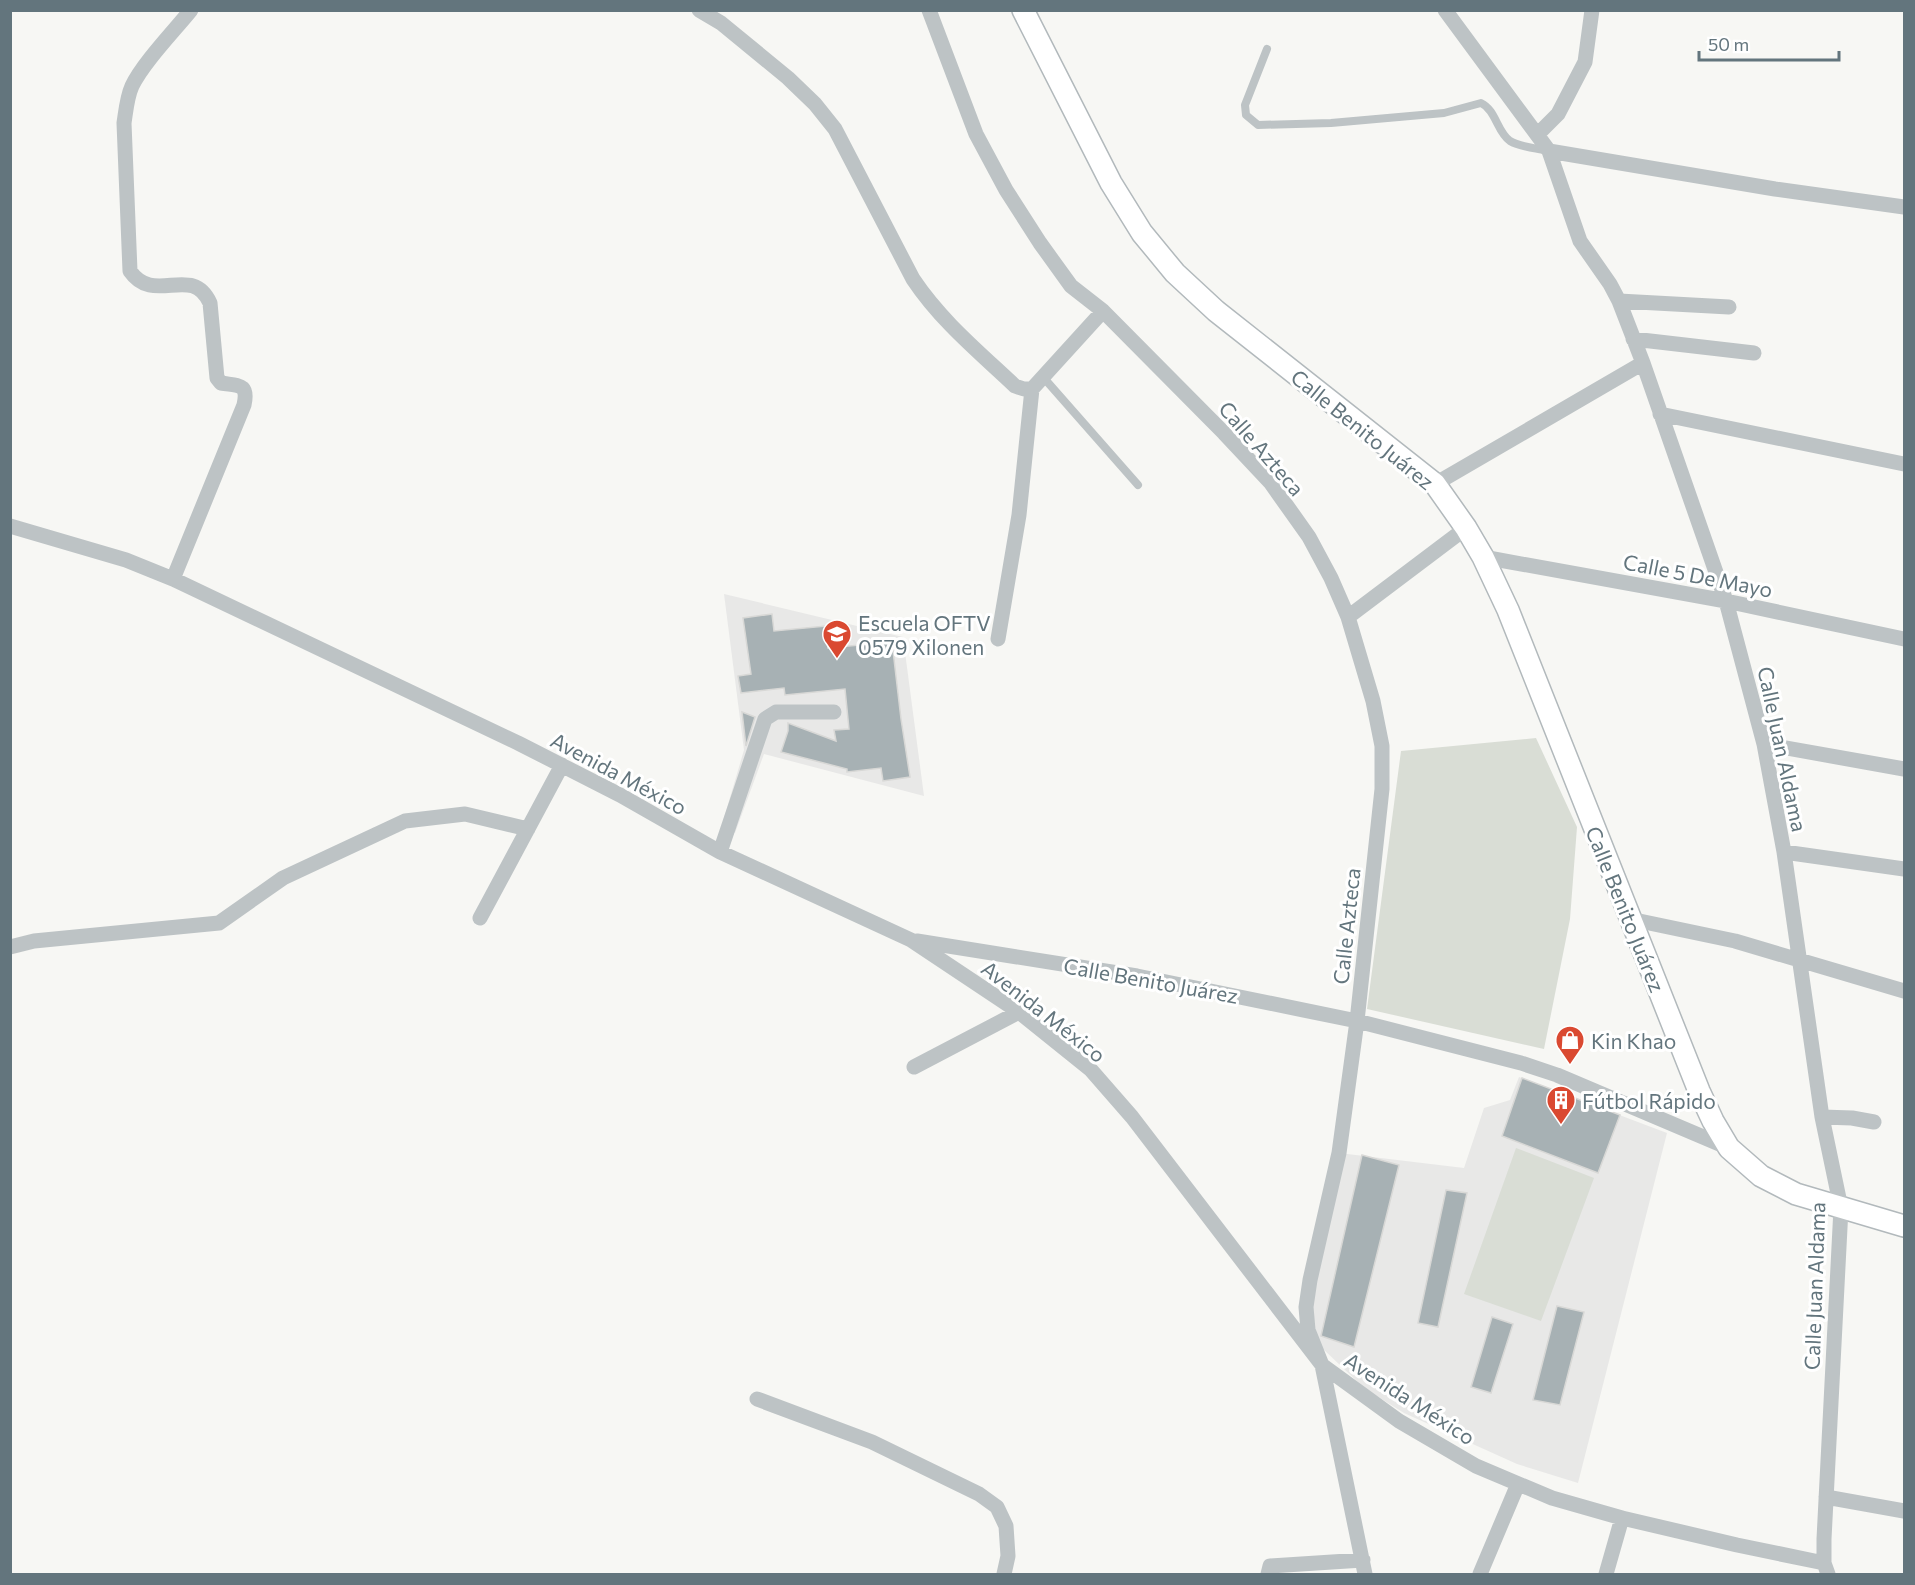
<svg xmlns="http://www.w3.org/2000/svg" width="1915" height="1585" viewBox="0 0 1915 1585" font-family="Commissioner,sans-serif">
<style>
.built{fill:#e8e8e7}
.green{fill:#d9ddd5}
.building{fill:#a7b1b4;stroke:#d8d8d6;stroke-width:1.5}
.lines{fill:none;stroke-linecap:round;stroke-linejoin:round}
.secondary-casing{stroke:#b2b9bc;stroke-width:24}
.service{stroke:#bdc3c5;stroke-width:8}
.minor{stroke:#bdc3c5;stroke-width:15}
.secondary{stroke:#fff;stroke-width:21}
.labels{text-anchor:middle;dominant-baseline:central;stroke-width:6;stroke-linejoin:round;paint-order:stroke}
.street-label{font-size:21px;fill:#63757d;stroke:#fff}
.poi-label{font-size:21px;fill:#63757d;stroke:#fff;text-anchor:start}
</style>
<rect width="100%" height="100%" fill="#f7f7f4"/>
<path class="built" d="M724,594L903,637L924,796L764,754L735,833L721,828L744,750Z
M1519,1077L1667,1133L1578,1483L1517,1464L1404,1413L1364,1388L1321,1347L1306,1307L1339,1153L1464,1168L1484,1108L1510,1100Z"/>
<path class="green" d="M1536,738L1577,827L1570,919L1544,1049L1367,1009L1401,751Z
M1516,1148L1594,1178L1541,1321L1464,1294Z"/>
<path class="building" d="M772,614L774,631L826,626L828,648L892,642L901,719L910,777L883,781L881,768L847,772V769L781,752L788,731V723L836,741L834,730L849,729L845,689L785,695L784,688L741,693L738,676L751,674L743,618Z
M742,712L755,717L746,746Z
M1522,1078L1620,1115L1598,1173L1502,1136Z
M1362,1155L1399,1165L1354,1347L1321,1336Z
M1446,1190L1467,1193L1438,1327L1418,1323Z
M1557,1306L1584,1312L1560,1405L1533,1400Z
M1492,1317L1513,1324L1491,1393L1471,1387Z"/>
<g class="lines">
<g class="secondary-casing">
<path id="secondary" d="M1023,10L1111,183L1142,233L1175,273L1216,311L1435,484L1466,528L1483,557L1508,610L1699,1091L1713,1121L1729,1148L1761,1176L1796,1194L1904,1226"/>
</g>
<path class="service" d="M1267,49L1245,105L1246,115L1258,125L1331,123L1444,113L1481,103C1496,110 1497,132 1510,141C1520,147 1536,148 1548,151
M1043,377L1138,485"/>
<path class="minor" d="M699,10L721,23L788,78L815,104L835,129L913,279C941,321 979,352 1015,386L1024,389H1032L1103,311
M929,10L976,134L1006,190L1040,243L1071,286L1103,311L1224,433L1270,482L1309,537L1331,578L1348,617L1373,701L1382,746V789L1357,1021L1339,1153L1310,1280L1306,1307L1308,1330L1322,1365L1365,1574
M1445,10L1549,151L1580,241L1610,284L1619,301L1643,363L1726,601L1764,744L1784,852L1822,1117L1841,1208L1824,1539V1563L1828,1574
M1537,135L1558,114L1585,62L1592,10
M1549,151L1775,189L1904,207
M1619,301L1729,307
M1633,339L1754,353
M1660,414L1904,464
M1435,484L1643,363
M10,526L126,560L173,579L518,743L620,795L720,852L911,940L1019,1012L1091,1070L1132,1117L1322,1365L1399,1421L1476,1466L1552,1498L1622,1518L1737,1545L1824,1563
M1483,557L1726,601L1904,639
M173,579L244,405C249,383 238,386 221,383L217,378L210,303C192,263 154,306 130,271L124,123C126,110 127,97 132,86C143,63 174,31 191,10
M1348,617L1466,528
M998,639L1019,515L1032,389
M1764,744L1904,769
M720,852L765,719L776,712H834
M1784,852L1904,869
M480,918L562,765
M1630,919L1735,941L1904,991
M917,941L1137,976L1357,1021L1521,1063L1557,1075L1729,1148
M10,947L34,941L219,923L283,878L405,821L465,814L528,829
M914,1067L1019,1012
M1822,1117L1852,1118L1874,1122
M757,1399L872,1442L979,1494L997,1507L1006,1526L1008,1556L1004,1574
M1826,1497L1904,1511
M1268,1574L1270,1566L1363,1560
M1480,1574L1518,1484
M1606,1574L1622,1518"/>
<use href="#secondary" class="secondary"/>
</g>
<defs>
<g id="school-pin" transform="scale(1.5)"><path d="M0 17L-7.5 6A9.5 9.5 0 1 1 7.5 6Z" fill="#da4931" stroke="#fff"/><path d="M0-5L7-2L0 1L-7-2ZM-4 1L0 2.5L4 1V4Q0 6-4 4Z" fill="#fff"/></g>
<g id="shop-pin" transform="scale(1.5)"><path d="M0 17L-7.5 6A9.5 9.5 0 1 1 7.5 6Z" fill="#da4931" stroke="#fff"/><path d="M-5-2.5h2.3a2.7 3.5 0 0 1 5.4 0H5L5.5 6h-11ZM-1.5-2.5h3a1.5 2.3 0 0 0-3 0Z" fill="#fff"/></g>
<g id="building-pin" transform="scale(1.5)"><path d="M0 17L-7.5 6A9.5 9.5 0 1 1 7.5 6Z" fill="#da4931" stroke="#fff"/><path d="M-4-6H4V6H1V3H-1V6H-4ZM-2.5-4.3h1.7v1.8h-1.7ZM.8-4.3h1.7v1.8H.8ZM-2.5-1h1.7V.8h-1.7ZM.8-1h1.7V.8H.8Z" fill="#fff"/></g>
</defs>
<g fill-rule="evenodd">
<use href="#school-pin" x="837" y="634"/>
<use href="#shop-pin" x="1570" y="1040"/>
<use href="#building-pin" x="1561" y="1100"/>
</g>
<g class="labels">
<g class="street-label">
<text transform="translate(1363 429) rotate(39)">Calle Benito Juárez</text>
<text transform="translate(1262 448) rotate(49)">Calle Azteca</text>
<text transform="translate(1698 575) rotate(11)">Calle 5 De Mayo</text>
<text transform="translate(1783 749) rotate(78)">Calle Juan Aldama</text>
<text transform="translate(619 773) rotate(28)">Avenida México</text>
<text transform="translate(1626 909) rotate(68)">Calle Benito Juárez</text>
<text transform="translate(1346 926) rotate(-84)">Calle Azteca</text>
<text transform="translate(1151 980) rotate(10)">Calle Benito Juárez</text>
<text transform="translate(1044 1011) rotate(38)">Avenida México</text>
<text transform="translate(1814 1286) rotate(-88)">Calle Juan Aldama</text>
<text transform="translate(1410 1398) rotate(33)">Avenida México</text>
</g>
<g class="poi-label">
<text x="858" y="622">Escuela OFTV<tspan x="858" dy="24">0579 Xilonen</tspan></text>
<text x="1591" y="1040">Kin Khao</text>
<text x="1582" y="1100">Fútbol Rápido</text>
</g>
</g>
<rect width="1915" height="1585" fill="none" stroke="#63757d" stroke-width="24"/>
<path d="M1699 51v9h140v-9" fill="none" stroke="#63757d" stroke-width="3"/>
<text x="1708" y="51" font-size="18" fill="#63757d" stroke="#ffffff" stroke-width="4.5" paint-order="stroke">50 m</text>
</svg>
